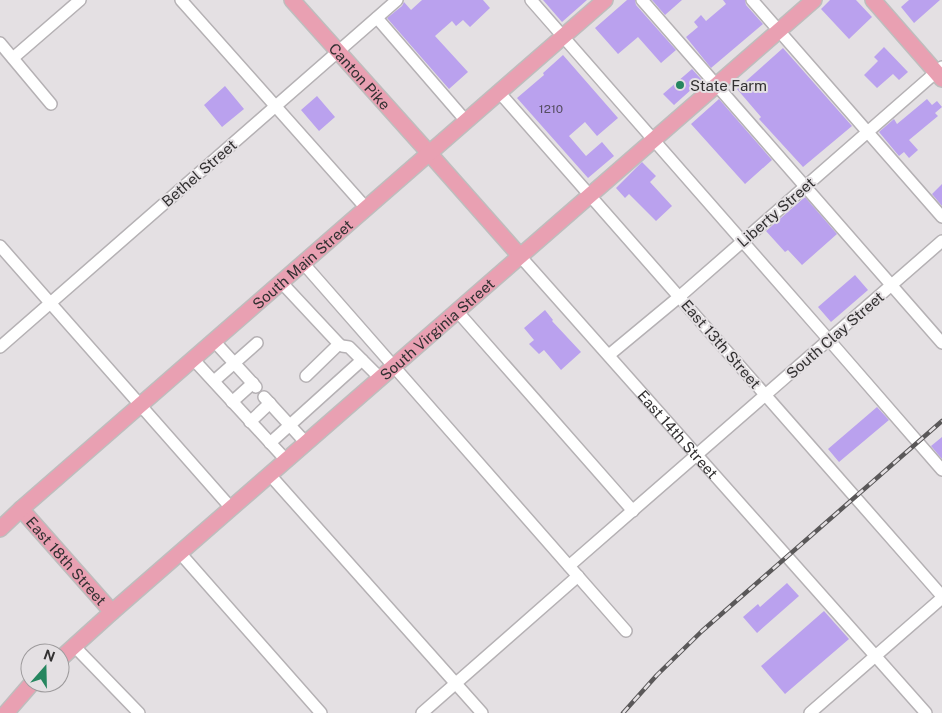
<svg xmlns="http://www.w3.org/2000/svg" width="942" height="713" viewBox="0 0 942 713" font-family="'Public Sans',sans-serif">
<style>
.building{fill:#baa1ee}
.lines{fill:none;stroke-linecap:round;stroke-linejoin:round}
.minor-casing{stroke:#b5b1b4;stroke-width:14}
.major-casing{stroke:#bebdbd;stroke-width:18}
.minor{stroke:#fff;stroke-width:11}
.major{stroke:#e9a0b2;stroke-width:15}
.rail-casing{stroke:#5a5859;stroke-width:4.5}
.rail{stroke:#e4e0e3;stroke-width:2.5;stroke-dasharray:8;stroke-linecap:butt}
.poi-dot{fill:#26865f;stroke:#e4e0e3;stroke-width:2}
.labels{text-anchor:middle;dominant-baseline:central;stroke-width:4;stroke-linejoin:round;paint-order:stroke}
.number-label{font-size:12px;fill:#554d61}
.street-label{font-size:15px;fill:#333132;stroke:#e4e0e3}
.poi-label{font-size:15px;fill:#333132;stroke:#e4e0e3;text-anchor:start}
</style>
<rect width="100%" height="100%" fill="#e4e0e3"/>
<path class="building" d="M422,0H483L490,8L470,27L463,20L456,26L452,21L435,36L468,72L449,89L387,18L402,6L404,2L411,10Z
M543,0H587L562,22Z
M627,0H635L636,5L676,50L661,63L638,37L618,54L595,28Z
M652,0H682L665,15Z
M723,0H745L746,5L763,24L711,68L686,37L698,27L694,22L701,15L706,21L726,4Z
M830,0H856L872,17L849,39L821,9Z
M909,0H940L914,23L901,7Z
M884,47L908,72L899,80L893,74L877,88L864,75L878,61L874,57Z
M783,48L852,126L803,167L759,119L761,117L737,89Z
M563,55L618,118L597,136L585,122L569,136L586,156L602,142L614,156L588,178L517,98L544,75L543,73Z
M692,69L702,80L674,105L663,94Z
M225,86L244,109L222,127L204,105Z
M317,96L335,117L319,131L301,110Z
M719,99L772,160L745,184L691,124Z
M927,99L932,105L937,101L942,107L935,113L938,116L909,140L918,150L909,158L904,152L899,156L879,132L894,119L897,124Z
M642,162L656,176L650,182L672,206L656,221L629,194L625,198L616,188Z
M942,184V206L932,194Z
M805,197L837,234L802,265L788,250L785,252L766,231Z
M855,275L868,290L831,322L818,307Z
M545,310L553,320L552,321L581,352L561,370L544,350L539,354L529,344L534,340L524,328Z
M877,407L889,420L839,462L828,449Z
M942,437V459L931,446Z
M787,583L799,596L757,633L743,617L758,604L760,607Z
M824,611L849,639L785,694L761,666Z"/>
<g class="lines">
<g class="minor-casing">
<g id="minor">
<path d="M181,0L366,208"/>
<path d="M531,0L829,340L942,470"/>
<path d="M642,0L942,343"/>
<path d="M752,0L942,217"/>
<path d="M377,18L466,121"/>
<path d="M0,43L51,104"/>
<path d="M13,58L80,0"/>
<path d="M499,92L942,596"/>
<path d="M0,246L231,508"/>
<path id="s1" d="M520,256L926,713"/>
<path d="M303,263L626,631"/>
<path d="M281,282L339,344L342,346L349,347L380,378"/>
<path d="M457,311L633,511"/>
<path d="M214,341L256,387"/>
<path d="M0,347L397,0"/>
<path d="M609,355L679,297L942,67"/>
<path d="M193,359L286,460"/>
<path d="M306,376L339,344"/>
<path d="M214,381L257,343"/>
<path d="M264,397L306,443"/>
<path d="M232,402L253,383"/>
<path d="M250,422L270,403"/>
<path d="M270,443L362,360"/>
<path d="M270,475L482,713"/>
<path d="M180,553L321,713"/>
<path d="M569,566L942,241"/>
<path d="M75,647L139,713"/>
<path d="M422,713L578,576"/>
<path d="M810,713L942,598"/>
</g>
</g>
<g class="major-casing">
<g id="major">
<path id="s2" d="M292,0L429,153L520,256"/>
<path d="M873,0L942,79"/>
<path id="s3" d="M21,509L112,612"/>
<path id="s4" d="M0,529L21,509L605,0"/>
<path id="s5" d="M60,659L112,612L814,0"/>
<path d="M6,713L32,683"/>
</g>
</g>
<use href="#minor" class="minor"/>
<use href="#major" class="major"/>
<g class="rail-casing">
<path id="rail" d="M623,713L657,675L702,631L942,421"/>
</g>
<use href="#rail" class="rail"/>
</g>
<circle class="poi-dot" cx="680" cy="85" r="5"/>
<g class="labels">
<g class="number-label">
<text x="551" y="109">1210</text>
</g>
<g class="street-label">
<text stroke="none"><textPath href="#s2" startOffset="102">Canton Pike</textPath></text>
<text transform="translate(199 173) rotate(-41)">Bethel Street</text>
<text transform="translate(776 212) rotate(-41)">Liberty Street</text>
<text stroke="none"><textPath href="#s4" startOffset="402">South Main Street</textPath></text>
<text stroke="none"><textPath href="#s5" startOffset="501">South Virginia Street</textPath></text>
<text transform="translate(835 335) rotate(-41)">South Clay Street</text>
<text transform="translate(721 344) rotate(49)">East 13th Street</text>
<text stroke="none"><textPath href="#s1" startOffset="238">East 14th Street</textPath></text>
<text stroke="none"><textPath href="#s3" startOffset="69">East 18th Street</textPath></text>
</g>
<g class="poi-label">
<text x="690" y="85">State Farm</text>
</g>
</g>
<g transform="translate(45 668) rotate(20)"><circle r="24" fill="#e4e0e3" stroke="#9d9a9c"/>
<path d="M0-4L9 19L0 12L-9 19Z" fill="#26865f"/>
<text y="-8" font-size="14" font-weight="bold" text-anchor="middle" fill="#333132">N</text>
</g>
</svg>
